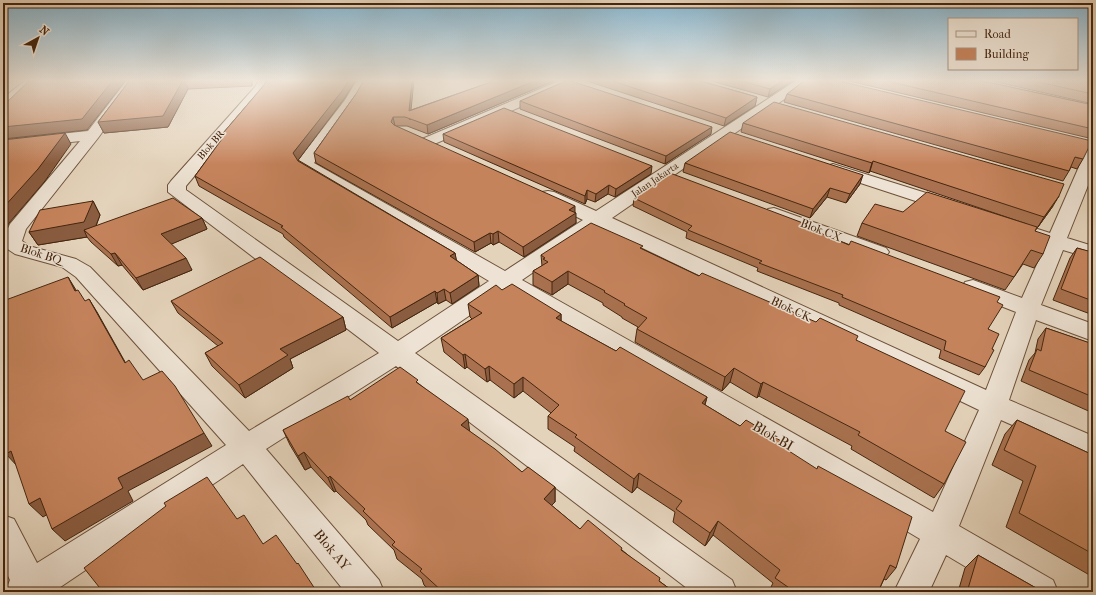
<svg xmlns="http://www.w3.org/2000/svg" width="1096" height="595" viewBox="0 0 1096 595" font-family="'IM FELL French Canon',serif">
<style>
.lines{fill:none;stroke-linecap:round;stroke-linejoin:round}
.minor-casing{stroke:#6d513a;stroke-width:2}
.minor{fill:#ede2d3;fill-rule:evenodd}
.wall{fill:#a9714f;stroke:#45260f}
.shaded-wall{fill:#8a5c40;stroke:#45260f}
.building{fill:#c5835c;stroke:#45260f}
.labels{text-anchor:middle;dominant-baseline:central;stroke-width:3;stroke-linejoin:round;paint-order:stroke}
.far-street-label{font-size:10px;fill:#45260f;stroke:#ede2d3}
.street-label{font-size:12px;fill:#45260f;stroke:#ede2d3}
.near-street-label{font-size:14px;fill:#45260f;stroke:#ede2d3}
</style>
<rect width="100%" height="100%" fill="#e4d3bb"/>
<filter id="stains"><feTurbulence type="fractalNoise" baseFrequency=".005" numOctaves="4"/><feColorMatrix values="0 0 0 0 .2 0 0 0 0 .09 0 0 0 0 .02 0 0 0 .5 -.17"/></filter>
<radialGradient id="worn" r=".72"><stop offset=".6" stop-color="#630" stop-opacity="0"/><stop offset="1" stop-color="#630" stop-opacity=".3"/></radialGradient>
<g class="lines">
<g class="minor-casing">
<path id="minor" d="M26,80H40L8,107L3,108V98Z
M127,80H140L98,138L26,229L22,241L29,246L76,259L90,267L249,431L379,353L168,192V185L171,181L255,87L259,80H271L266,91L186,186V190L398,341L489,281L302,169L297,162L345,100L357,80H369L357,102L314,163L505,271L583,220L542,200L539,196L542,192L548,191L554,192L596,211L797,80H812L612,218L986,390L1016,312L965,292L962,287L965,282L973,280L1022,298L1046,244L1015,234L1012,230L1015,226L1022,224L1050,233L1085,153L1087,150L1093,148V173L1067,238L1093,246V259L1063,250L1041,305L1093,324V341L1036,320L1009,400L1093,436V461L1001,420L959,526L1053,580L1058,592H1008L946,555L929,592H894L920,539L505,291L415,353L732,580L737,592H692L396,366L266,449L379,580L384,592H345L243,464L53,592H5L10,580L3,566V515L14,519L37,563L226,445L76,277L62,267L15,254L3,246V239L10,224L80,141L3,150V140L88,131ZM599,227L979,410L933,512L522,280Z
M561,80H578L576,83L432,145H422L419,142L422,139Z
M833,164L955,202L958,206L955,210L949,211L943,210L827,172L825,169L827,166Z
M774,208L886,248L889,252L886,256L879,258L872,256L768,217L765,213L768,209Z"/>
</g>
<use href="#minor" class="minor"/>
</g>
<path class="wall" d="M130,80H252V86L188,89L168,127L104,133L98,122Z
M266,80H356L344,99L298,160L455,253L456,260L478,275L479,286L452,304L446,300L438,304L437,302L392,328L284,237L283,234L199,186L195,176L219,143L218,139L265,84Z
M490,80H556L428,134L407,126H395L575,212L576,223L524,257L499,242L493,245L491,243L475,252L316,163L314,153L356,94L411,110L491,82Z
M584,80H697L757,97L755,106L724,126Z
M708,80H794L768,97Z
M845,80H978L1093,105V139Z
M988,80H1093V104Z
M787,94L1083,159L1077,169L1071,167L1069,171L1063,181L784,102Z
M520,101L711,134L665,164L520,109Z
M743,123L1053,206L1035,231L1043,254L1034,268L1023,264L1005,290L857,236L862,223L1027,224L870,171L869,173L741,132Z
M443,134L651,174L615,197L608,194L595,202L587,199L585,204L444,142Z
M685,163L860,184L846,203L827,197L810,218L683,172Z
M634,198L803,223L802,226L997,303L988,329L992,349L985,367L979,375L939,358L941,350L839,305V303L757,271L758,268L686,238L687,232L633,206Z
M93,201L100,215L96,226L202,218L207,229L171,244L192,270L143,290L122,265L118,266L91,242L87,237L38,245L29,232Z
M1093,235V245L1090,244Z
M1077,248L1090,252L1093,248V315L1053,300L1070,258Z
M642,249L699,276L856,340L945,431L944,484L934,498L851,449L852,446L759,396L757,398L730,382L722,391L635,342L637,329L638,327L622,318V317L603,305V303L568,284L552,295L533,285V271L542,266L541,255Z
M502,290L561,314V321L616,351L707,397L705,405L740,426L781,441L780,445L896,568L886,580L884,579L878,592H771L769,591L773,583L713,535L705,546L673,522L675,512L637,487L632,493L574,451L575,447L548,429V416L551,413L523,391L514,398L490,380L487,382L467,367L465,369L444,352L441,338L472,319L470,317L468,304Z
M171,301L343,317L346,330L290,359L293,368L245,398L212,366L205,353L218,346L178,313Z
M1046,328L1092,344L1093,342V413L1021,381L1029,360L1035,353L1038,339Z
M418,383L469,431L522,472L555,487V502L551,505L580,529L622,550L659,581L674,592H432L424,585L422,579L397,559L394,550L368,525L366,520L336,491L334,492L311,467L305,470L290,445L283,430L350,400Z
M1017,420L1093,455V577L1006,527L1023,481L992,465L1005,434Z
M978,555L1043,592H958L965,568Z"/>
<path class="shaded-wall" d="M113,80H126L87,130L3,139V127Z
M184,80L188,89L168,127L104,133L98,122Z
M250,80H252V86Z
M349,80H356L344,99L296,163L293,153Z
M412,80H414L410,120L409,111Z
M537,80H556L428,134L427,125Z
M784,80H794L768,97L770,89Z
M757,97L755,106L724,126L726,118Z
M393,117L395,126L391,122Z
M712,127L711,134L665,164L666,156Z
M65,133L71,144L45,181L9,223L3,234V208Z
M873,161L870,171L869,173L872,163Z
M652,166L651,174L615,197L616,189Z
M863,175L860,184L846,203L850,194Z
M609,185L608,194L595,202L596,194Z
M830,188L827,197L810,218L813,209Z
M587,190V199L585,204V196Z
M1059,196L1053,206L1038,227L1044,217Z
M93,201L100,215L92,236L84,230L87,237L38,245L29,232Z
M575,206V214L576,213V223L524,257L523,247L569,210Z
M202,218L207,229L167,246L161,234Z
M498,231L499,242L493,245V234Z
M490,233L491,243L475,252L474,242Z
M115,253L122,265L118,266L111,254Z
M455,253L457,263L450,256Z
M186,258L192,270L143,290L136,278Z
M568,271V284L552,295V282Z
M478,275L479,286L452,304L450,293Z
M68,277L76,290L84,304L75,291Z
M444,289L446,300L438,304L437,293Z
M435,291L437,302L392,328L390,317Z
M89,299L97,312L133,376L125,363Z
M561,314V328L556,318Z
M343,317L346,330L290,359L293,368L245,398L239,385L280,349Z
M465,354L467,367L465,369L463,355Z
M489,366L490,380L487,382L485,369Z
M734,368L730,382L722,391L725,377Z
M523,377V391L514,398V384Z
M763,382L759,396L757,398L761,384Z
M707,397L703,411L702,403Z
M468,419L470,434L461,425Z
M204,433L212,446L128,491L133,501L65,541L52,529L118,478Z
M11,451L18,467L6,454Z
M304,452L311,467L305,470L298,456Z
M639,473L637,487L632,493L634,479Z
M330,476L336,491L334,492L328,478Z
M555,487V502L544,513V499Z
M40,498L53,511L43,517L29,504Z
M718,521L713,535L705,546L710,533Z"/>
<path class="building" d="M30,80H113L82,119L3,127V104L6,103Z
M130,80H183L163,116L98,122Z
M266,80H349L342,91L293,153L298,161L455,253L450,256L478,275L450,293L444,289L437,293L435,291L390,317L281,227L283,226L195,176L222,139H218L265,84Z
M364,80H412L409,111L494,81L493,80H537L427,125L405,117H393L391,122L394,125L575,206L569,210L576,213L523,247L498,231L493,234L490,233L474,242L314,153L356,94Z
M568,80L712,127L666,156L520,101Z
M609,80H697L757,97L726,118Z
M738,80H784L770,89Z
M805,80H835L1092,141L1083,159L1075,157L1069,171L787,94Z
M882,80H978L1093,105V129Z
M1029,80H1093V94Z
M774,102L1064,184L1059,196L1044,217L873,161L872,163L743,123Z
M504,108L652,166L616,189L609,185L596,194L587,190L585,196L443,134Z
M730,132L863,175L850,194L830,188L813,209L685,163Z
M65,133L38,169L3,208V140Z
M670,173L803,223L801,225L849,245L851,241L1000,297L997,302L1003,305L988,329L999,334L992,349L994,350L985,367L944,350L946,341L842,297L843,295L759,263L762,261L688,230L692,226L634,198Z
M927,192L1037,227L1035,231L1050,236L1043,254L1031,250L1014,277L862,223L875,204L903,212Z
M173,198L202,218L161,234L186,258L136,278L115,253L111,254L84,230Z
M93,201L84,222L29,232L40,210Z
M591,223L643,246L640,248L699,276L702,273L816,322L820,318L858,336L856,340L965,391L945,431L966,442L944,484L858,435L860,432L763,382L761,384L734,368L725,377L637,329L647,318L624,305L625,304L604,292L605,291L568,271L552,282L533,271L548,262L543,259L545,258L541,255Z
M1077,248L1092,252L1093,249V301L1061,289Z
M260,257L343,317L280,349L288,355L239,385L205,353L223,343L171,301Z
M68,277L75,291L78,290L85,301L89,299L125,363L129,360L143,380L162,371L175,386L204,433L118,478L123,488L52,529L40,498L29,504L11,451L6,454L3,448V301Z
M512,284L561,314L556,318L616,351L620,347L707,397L702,403L740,426L746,420L781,441L778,444L817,469L818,466L912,517L896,568L890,565L878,592H795L775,578L780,570L718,521L710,533L676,509L682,501L639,473L634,479L575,437L577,435L548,416L559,405L523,377L514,384L489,366L485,369L465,354L463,355L441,338L482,313L468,304L496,285L502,290Z
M1046,328L1093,344V397L1029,370L1037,349L1041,351Z
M400,367L418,380L416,382L468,419L461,425L495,449L522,472L528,467L555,487L544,499L580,529L588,520L622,548L621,550L660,578L659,581L674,592H443L420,571L422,569L392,545L395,542L363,511L365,509L330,476L328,478L304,452L298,456L283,430L348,396L350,400Z
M1017,420L1093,455V554L1019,513L1036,466L1004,450Z
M207,477L237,519L244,515L263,544L276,535L297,564L298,563L317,592H103L84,568L166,506L164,503Z
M978,555L1043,592H967Z"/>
<linearGradient id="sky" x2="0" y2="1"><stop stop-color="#87b6d0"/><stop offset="0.49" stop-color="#f3ebe0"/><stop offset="1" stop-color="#f3ebe0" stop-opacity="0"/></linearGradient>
<rect width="1096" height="164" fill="url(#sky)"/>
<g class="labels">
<g class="far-street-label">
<text transform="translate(211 145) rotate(-49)">Blok BR</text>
<text transform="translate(655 180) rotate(-34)">Jalan Jakarta</text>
</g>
<g class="street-label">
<text transform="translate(821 230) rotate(21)">Blok CX</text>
<text transform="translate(41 254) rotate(18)">Blok BQ</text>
<text transform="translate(791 309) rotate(25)">Blok CK</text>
</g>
<g class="near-street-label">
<text transform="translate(773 436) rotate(30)">Blok BI</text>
<text transform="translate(332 550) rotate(50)">Blok AY</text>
</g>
</g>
<rect width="1096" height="595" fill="none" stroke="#e4d3bb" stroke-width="16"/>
<rect x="4" y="4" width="1088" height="587" fill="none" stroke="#45260f" stroke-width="2"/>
<rect x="8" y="8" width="1080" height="579" fill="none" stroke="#45260f"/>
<rect x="948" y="18" width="130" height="52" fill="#ede2d3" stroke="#aa9785"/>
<rect x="956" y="31" width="20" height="6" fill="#ede2d3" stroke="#aa9785"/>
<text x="984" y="38" font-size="12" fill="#45260f">Road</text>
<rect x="956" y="48" width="20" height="12" fill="#c5835c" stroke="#aa9785"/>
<text x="984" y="58" font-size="12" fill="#45260f">Building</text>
<g transform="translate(38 38) rotate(40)" stroke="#ede2d3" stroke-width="3" paint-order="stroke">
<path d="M0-3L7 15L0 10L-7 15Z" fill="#45260f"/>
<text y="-6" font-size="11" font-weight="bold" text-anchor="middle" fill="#45260f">N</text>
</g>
<rect width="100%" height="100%" filter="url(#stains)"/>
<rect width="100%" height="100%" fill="url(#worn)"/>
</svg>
